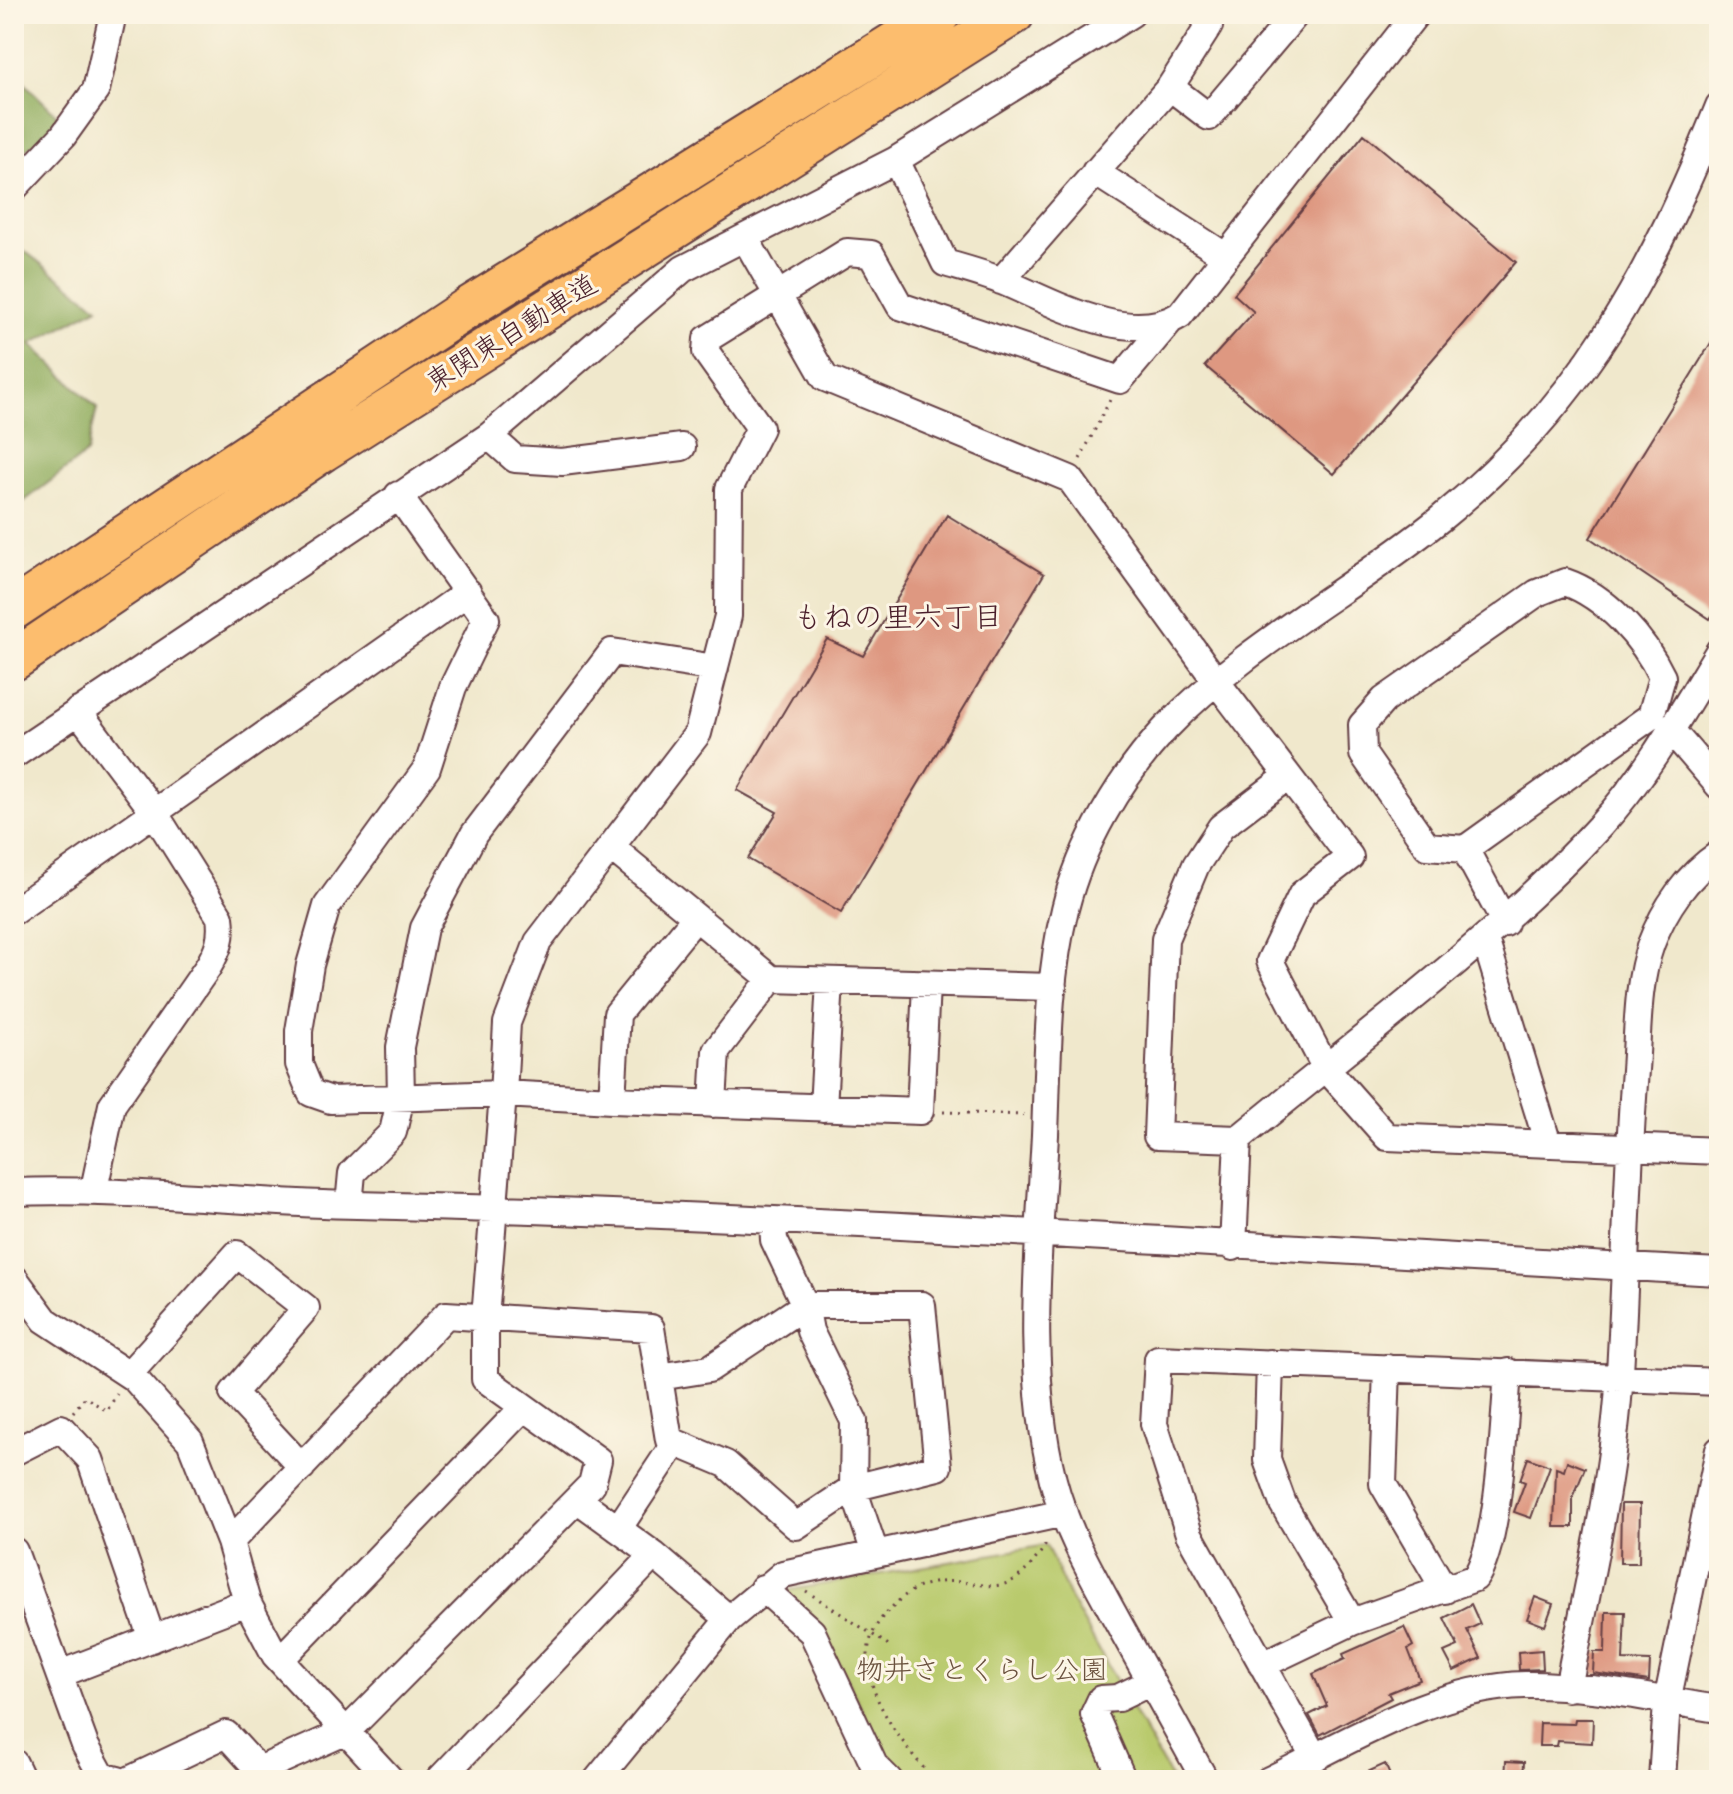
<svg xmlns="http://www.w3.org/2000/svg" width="1733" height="1794" viewBox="0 0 1733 1794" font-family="'Patrick Hand','Klee One',sans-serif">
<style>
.green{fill:#b9ca6d;stroke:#82744c;stroke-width:2}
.forest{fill:#92ae60;stroke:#6e6646;stroke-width:2}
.building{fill:#de9881}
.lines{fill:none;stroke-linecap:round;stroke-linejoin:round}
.minor-casing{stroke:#633d43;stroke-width:30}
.highway-casing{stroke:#633d43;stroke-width:44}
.path{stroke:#633d43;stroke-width:3;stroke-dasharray:2 6;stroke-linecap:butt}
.minor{stroke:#fff;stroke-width:26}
.highway{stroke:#fcbd6e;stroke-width:40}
.labels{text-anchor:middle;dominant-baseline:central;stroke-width:6;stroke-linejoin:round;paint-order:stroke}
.street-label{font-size:28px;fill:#4a1f2b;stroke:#fcf5e5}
.park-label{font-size:28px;fill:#6b523f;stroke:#fcf5e5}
.neighbourhood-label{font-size:30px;fill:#4a1f2b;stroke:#fcf5e5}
</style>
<rect width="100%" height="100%" fill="#fcf5e5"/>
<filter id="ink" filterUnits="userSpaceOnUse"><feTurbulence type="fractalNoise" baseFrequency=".0125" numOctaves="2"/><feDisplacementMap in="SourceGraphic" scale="16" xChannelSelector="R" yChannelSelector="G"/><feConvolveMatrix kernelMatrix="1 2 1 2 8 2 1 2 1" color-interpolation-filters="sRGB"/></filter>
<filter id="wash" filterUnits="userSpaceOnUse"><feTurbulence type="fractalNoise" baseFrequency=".006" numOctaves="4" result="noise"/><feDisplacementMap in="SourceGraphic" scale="32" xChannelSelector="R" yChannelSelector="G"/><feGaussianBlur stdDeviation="1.8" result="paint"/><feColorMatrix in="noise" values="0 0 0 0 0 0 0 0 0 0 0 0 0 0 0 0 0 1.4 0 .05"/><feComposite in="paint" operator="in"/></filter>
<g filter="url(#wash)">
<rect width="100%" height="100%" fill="#f0e8cc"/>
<path class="green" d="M1046,1545L1070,1598L1172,1780H907L886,1758L819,1624L785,1591Z"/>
<path class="forest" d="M14,73L65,123L14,157Z
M14,243L98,307L31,344L97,408L87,453L14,509Z"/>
<g id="blocks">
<path class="building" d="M1364,134L1516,262L1334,474L1205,366L1254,312L1234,294Z
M1719,330V605L1710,619L1590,538Z
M947,515L1044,574L841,913L748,859L777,812L737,790L827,639L863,656Z
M1528,1458L1550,1466L1531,1518L1514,1512L1525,1482L1520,1480Z
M1567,1461L1585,1468L1573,1498V1527H1554L1556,1468L1564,1471Z
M1621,1504H1640L1639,1563H1620Z
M1535,1597L1553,1604L1545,1626L1527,1619Z
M1471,1604L1480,1624L1467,1630L1481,1658L1454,1671L1444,1652L1458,1646L1444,1618Z
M1606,1612H1625L1623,1660L1650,1661L1649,1681L1593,1673L1594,1652H1605Z
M1404,1627L1413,1646L1408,1649L1420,1680L1388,1693L1391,1698L1320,1735L1309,1715L1327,1706L1313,1674L1345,1659L1343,1654Z
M1542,1650L1543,1669L1519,1670L1518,1652Z
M1575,1719H1593L1592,1743L1558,1741L1557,1746H1539L1540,1723L1574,1724Z
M1506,1761L1524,1762L1523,1780H1505Z
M1385,1764L1392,1780H1350Z"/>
</g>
</g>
<g filter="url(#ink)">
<use href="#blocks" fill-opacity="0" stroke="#633d43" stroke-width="2"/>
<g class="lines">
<g class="minor-casing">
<path id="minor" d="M1170,87L1209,117L1296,14
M896,160L945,263C965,269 985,274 1004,282C1052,302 1129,347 1180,315L1416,14
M1095,172L1225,256
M14,188L63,136L96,90L113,14
M745,238L825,378L1070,479L1216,681L1350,857L1302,894L1270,961L1325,1067L1387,1137L1719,1151
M1001,281L1170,87L1209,26L1202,14
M489,436L515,459L562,462L682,447
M1565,582C1606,596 1644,639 1662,677L1651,716L1465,849L1427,846L1363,754L1362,725L1384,700L1537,593Z
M78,711L154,812L220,917C223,938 218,950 208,967L112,1105L94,1189
M1671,730L1719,786
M14,755L489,436L683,269L896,160L1131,14
M612,848L771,979L1053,987
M1465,849L1505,923
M14,911L468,592
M695,918L617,1014L612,1100L920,1111L926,984
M1485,939L1548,1144
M612,1100L503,1094L507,1023L538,942L698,733L728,616L729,489L760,428L706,352L707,339L847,252L871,254L900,306L1120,380L1169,322
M713,1104L716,1051L771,979
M823,1108L830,981
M1238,1139L1157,1136L1165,939L1196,865L1221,827L1288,776
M14,1192C129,1188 242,1203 357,1205C811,1216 1265,1247 1719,1272
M349,1205L352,1173L393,1132L401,1097L400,1047L424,928L474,834L612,652L715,668
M773,1222L774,1240L805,1305L810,1331L854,1421L853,1488L875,1553
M1233,1247L1238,1139C1361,1037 1491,944 1600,826C1647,775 1683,710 1719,651
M14,1278L45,1320L135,1379L190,1441L230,1542L247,1602L60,1674
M1270,1363L1267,1460L1283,1504L1352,1622
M1387,1368L1383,1484L1445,1590
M129,1374L237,1254L306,1308L233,1393L302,1467
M14,1452L61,1428L90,1459L152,1639
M577,1499L654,1555L729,1619
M618,1529L675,1443
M230,1542L446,1315L651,1328L669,1440L726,1464L796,1526L853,1488L938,1467L922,1305H805L709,1369L659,1377
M14,1551L85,1745L102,1776L118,1780
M763,1588L812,1632L874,1765L889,1780
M247,1602L275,1655L391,1780
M280,1660L524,1407
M1262,1665L1352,1622L1475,1578C1500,1542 1504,1419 1508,1372
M1568,1688C1588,1583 1614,1478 1620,1372C1626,1271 1627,1170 1635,1070C1638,1029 1637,983 1651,944C1664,909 1687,875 1719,854
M1315,1758L1189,1534L1154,1424L1158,1359L1719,1382
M14,1763L22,1780
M129,1780L226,1734L259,1770L347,1731L592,1484L598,1460L485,1379V1318L503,1094L331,1100L311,1093L299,1064V1031L310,965L327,906L427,768L453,687L486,619L398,495
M439,1780L654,1555
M597,1780L729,1619L783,1574L1064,1513
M1123,1780L1094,1714L1101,1699L1118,1698L1151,1682
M1205,1780C1176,1728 1148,1676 1119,1624C1094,1578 1066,1531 1053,1480C1025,1369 1039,1249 1045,1135C1048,1060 1047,982 1065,909C1081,844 1120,778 1165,729C1245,645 1351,591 1440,519C1584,402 1651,275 1719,106
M1269,1780C1349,1742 1434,1687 1525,1685C1589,1684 1656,1700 1719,1709
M1662,1780L1667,1702L1719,1450"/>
</g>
<g class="highway-casing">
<path id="highway" d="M14,609L466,309L940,14
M14,660L323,451L1014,14"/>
</g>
<path class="path" d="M1080,459L1111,398
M943,1112L1024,1115
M73,1412L85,1397L107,1411L117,1394
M806,1591L890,1646
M934,1780C897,1738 836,1663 888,1611C898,1601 908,1591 922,1586C981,1567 1000,1619 1048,1541"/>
<use href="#minor" class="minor"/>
<use href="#highway" class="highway"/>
</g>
</g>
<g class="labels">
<g class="street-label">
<text transform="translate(511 332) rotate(-32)">東関東自動車道</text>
</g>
<g class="park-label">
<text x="982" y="1669">物井さとくらし公園</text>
</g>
<g class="neighbourhood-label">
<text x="898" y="616">もねの里六丁目</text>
</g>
</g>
<rect width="1733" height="1794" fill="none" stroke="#fcf5e5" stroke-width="48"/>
</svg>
